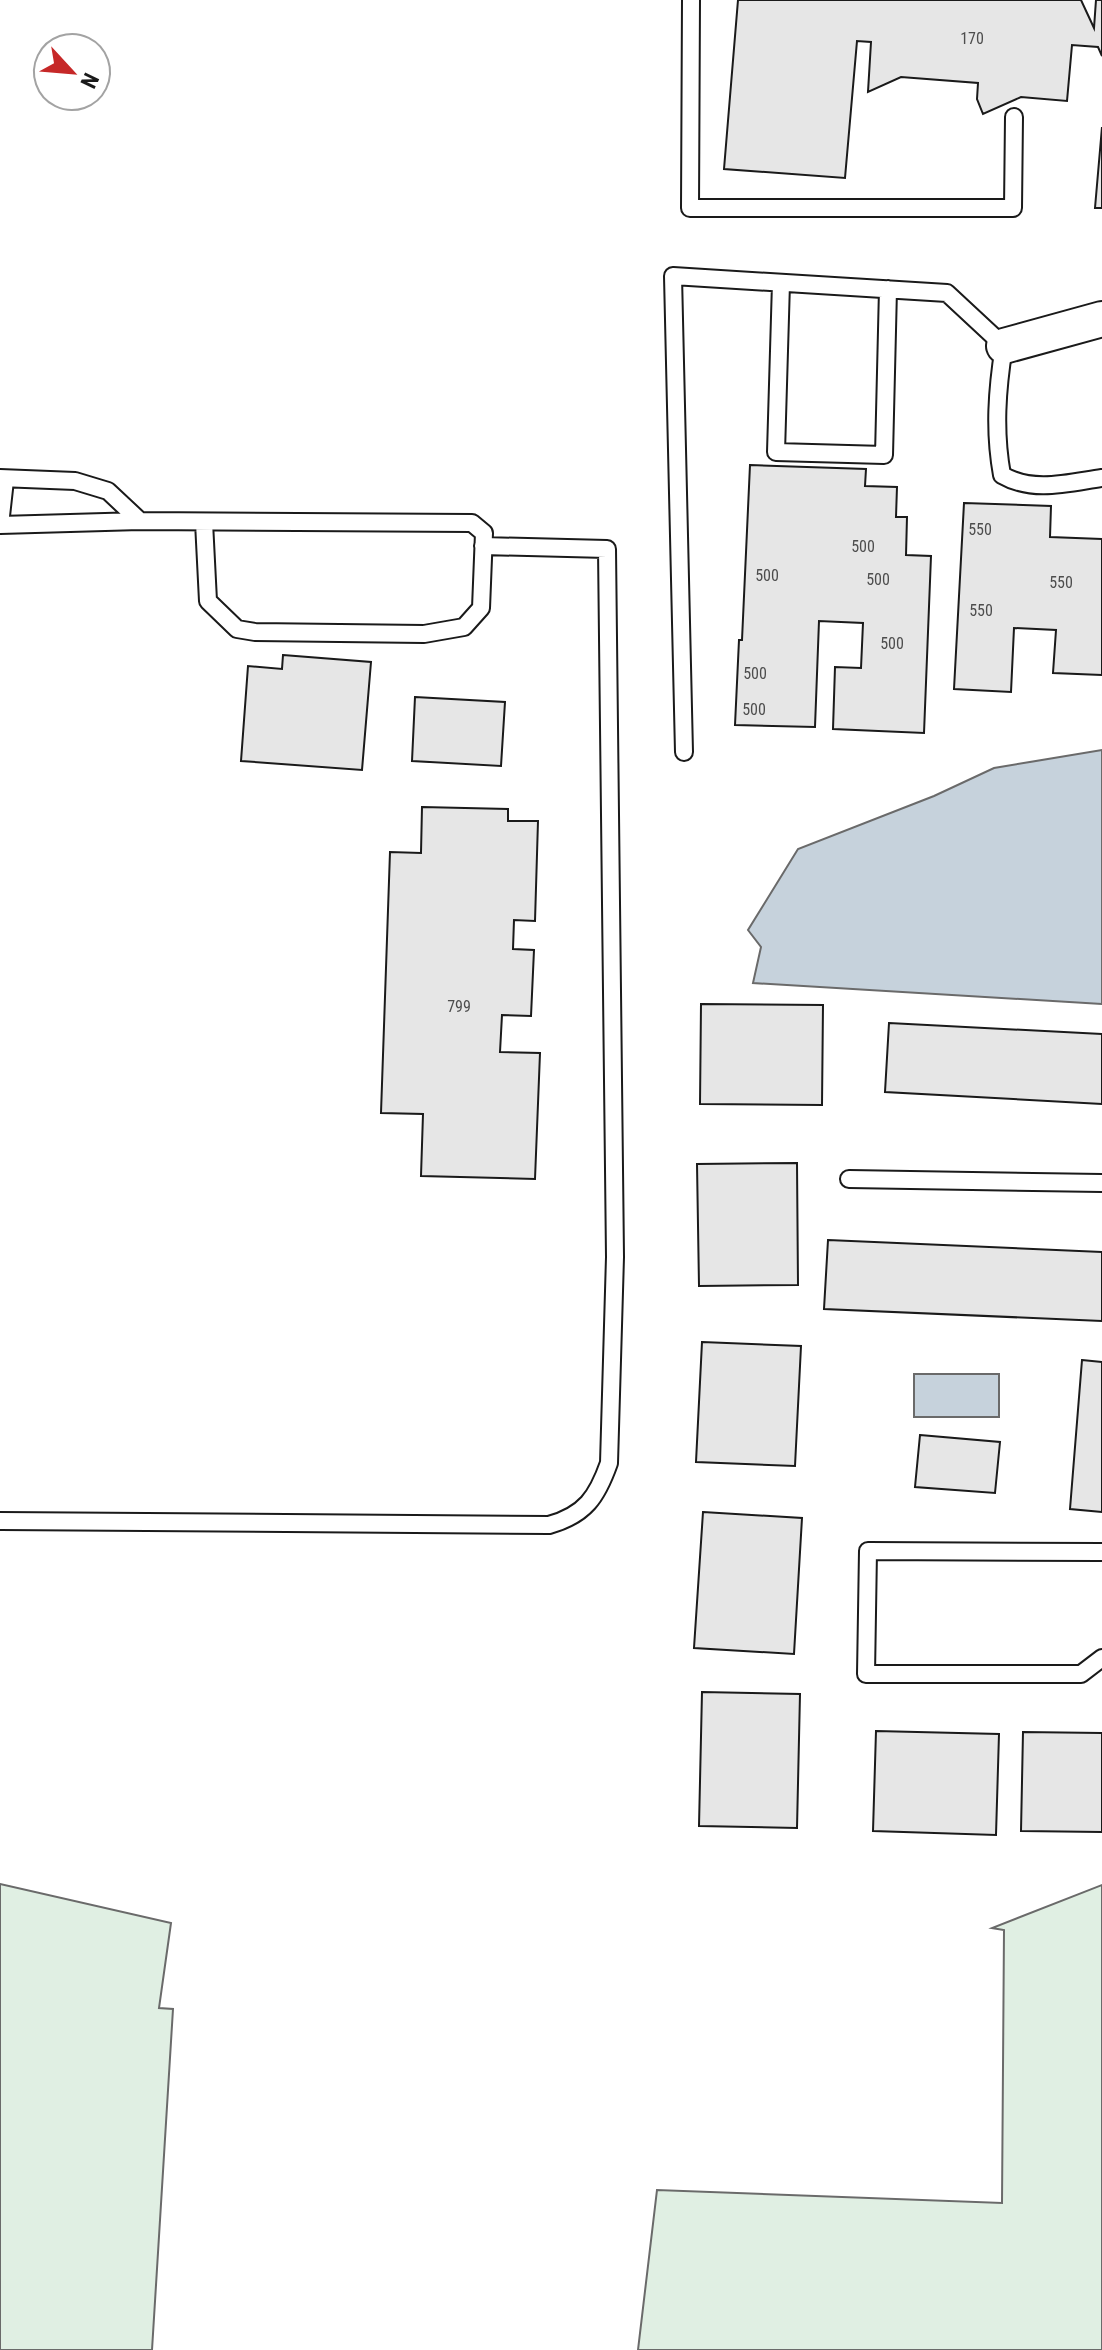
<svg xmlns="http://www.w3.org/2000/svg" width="1102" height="2350" viewBox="0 0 1102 2350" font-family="'Roboto Condensed',sans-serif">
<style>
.green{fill:#e0efe3;stroke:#6a6a6a;stroke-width:2}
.water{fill:#c6d2dc;stroke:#6a6a6a;stroke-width:2}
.building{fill:#e6e6e6;stroke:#1a1a1a;stroke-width:2}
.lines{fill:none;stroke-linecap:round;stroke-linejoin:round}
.lane-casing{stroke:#1a1a1a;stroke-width:20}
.street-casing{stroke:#1a1a1a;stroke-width:38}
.lane{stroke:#fff;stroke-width:16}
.street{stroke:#fff;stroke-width:34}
.labels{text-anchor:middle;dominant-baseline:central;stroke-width:6;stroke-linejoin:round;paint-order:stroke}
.number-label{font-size:16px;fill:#4d4d4d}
</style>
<rect width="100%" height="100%" fill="#fff"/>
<path class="green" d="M0,1884L171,1923L159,2008L173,2009L152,2350H0Z
M1102,1885V2350H638L657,2190L1002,2203L1004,1930L992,1928Z"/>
<path class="water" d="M1102,750V1004L753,983L761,947L748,930L798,849L934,796L994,768Z
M914,1374H999V1417H914Z"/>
<path class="building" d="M738,0H1081L1094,28L1096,0H1102V56L1098,47L1072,45L1067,101L1021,97L983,114L977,99L978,83L901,77L868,92L871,42L857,41L845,178L724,169Z
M1102,127V208H1095Z
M750,465L866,469L865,486L897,487L896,517H907L906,555L931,556L924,733L833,729L835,667L861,668L863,623L819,621L815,727L735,725L739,640H742Z
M964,503L1051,506L1050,537L1102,539V675L1053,673L1056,630L1014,628L1011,692L954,689Z
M283,655L371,662L362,770L241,761L248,666L282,669Z
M415,697L505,702L501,766L412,761Z
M422,807L508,809V821H538L535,921L514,920L513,949L534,950L531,1016L502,1015L500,1052L540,1053L535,1179L421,1176L423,1114L381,1113L390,852L421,853Z
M701,1004L823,1005L822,1105L700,1104Z
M889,1023L1102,1034V1104L885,1092Z
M797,1163L798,1285L699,1286L697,1164Z
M828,1240L1102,1252V1321L824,1309Z
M702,1342L801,1346L795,1466L696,1462Z
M1082,1360L1102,1362V1512L1070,1509Z
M920,1435L1000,1442L995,1493L915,1487Z
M703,1512L802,1518L794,1654L694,1648Z
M702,1692L800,1694L797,1828L699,1826Z
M876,1731L999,1734L996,1835L873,1831Z
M1023,1732L1102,1733V1832L1021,1831Z"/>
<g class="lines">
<g class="lane-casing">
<path id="lane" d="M691,0L690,208H1013L1014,117
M781,283L776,452L884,455L888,289
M0,478L75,481L108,491L140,521L0,525
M140,521L472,523L484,533L481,608L464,627L424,634L255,632L237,629L208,601L204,522
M0,525L5,480
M684,752L673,276L947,293L1004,346C997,390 994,431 1002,475C1033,493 1068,483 1102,478
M849,1179L1102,1183
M0,1521L549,1525C585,1515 597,1497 609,1463L615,1257L607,549L483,546
M1102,1552L868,1551L866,1674H1081L1102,1658"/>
</g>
<g class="street-casing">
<path id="street" d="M1004,346L1102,319"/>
</g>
<use href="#lane" class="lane"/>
<use href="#street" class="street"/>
</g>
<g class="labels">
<g class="number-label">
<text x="972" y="38">170</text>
<text x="980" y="529">550</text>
<text x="863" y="546">500</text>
<text x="767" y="575">500</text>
<text x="878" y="579">500</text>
<text x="1061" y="582">550</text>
<text x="981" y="610">550</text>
<text x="892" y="643">500</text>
<text x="755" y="673">500</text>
<text x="754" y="709">500</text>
<text x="459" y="1006">799</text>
</g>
</g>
<g transform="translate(72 72) rotate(116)"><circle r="38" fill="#ffffff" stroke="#a3a3a3" stroke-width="2"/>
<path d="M0-6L14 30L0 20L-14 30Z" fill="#c62828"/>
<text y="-12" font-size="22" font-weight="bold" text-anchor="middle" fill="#1a1a1a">N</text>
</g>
</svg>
